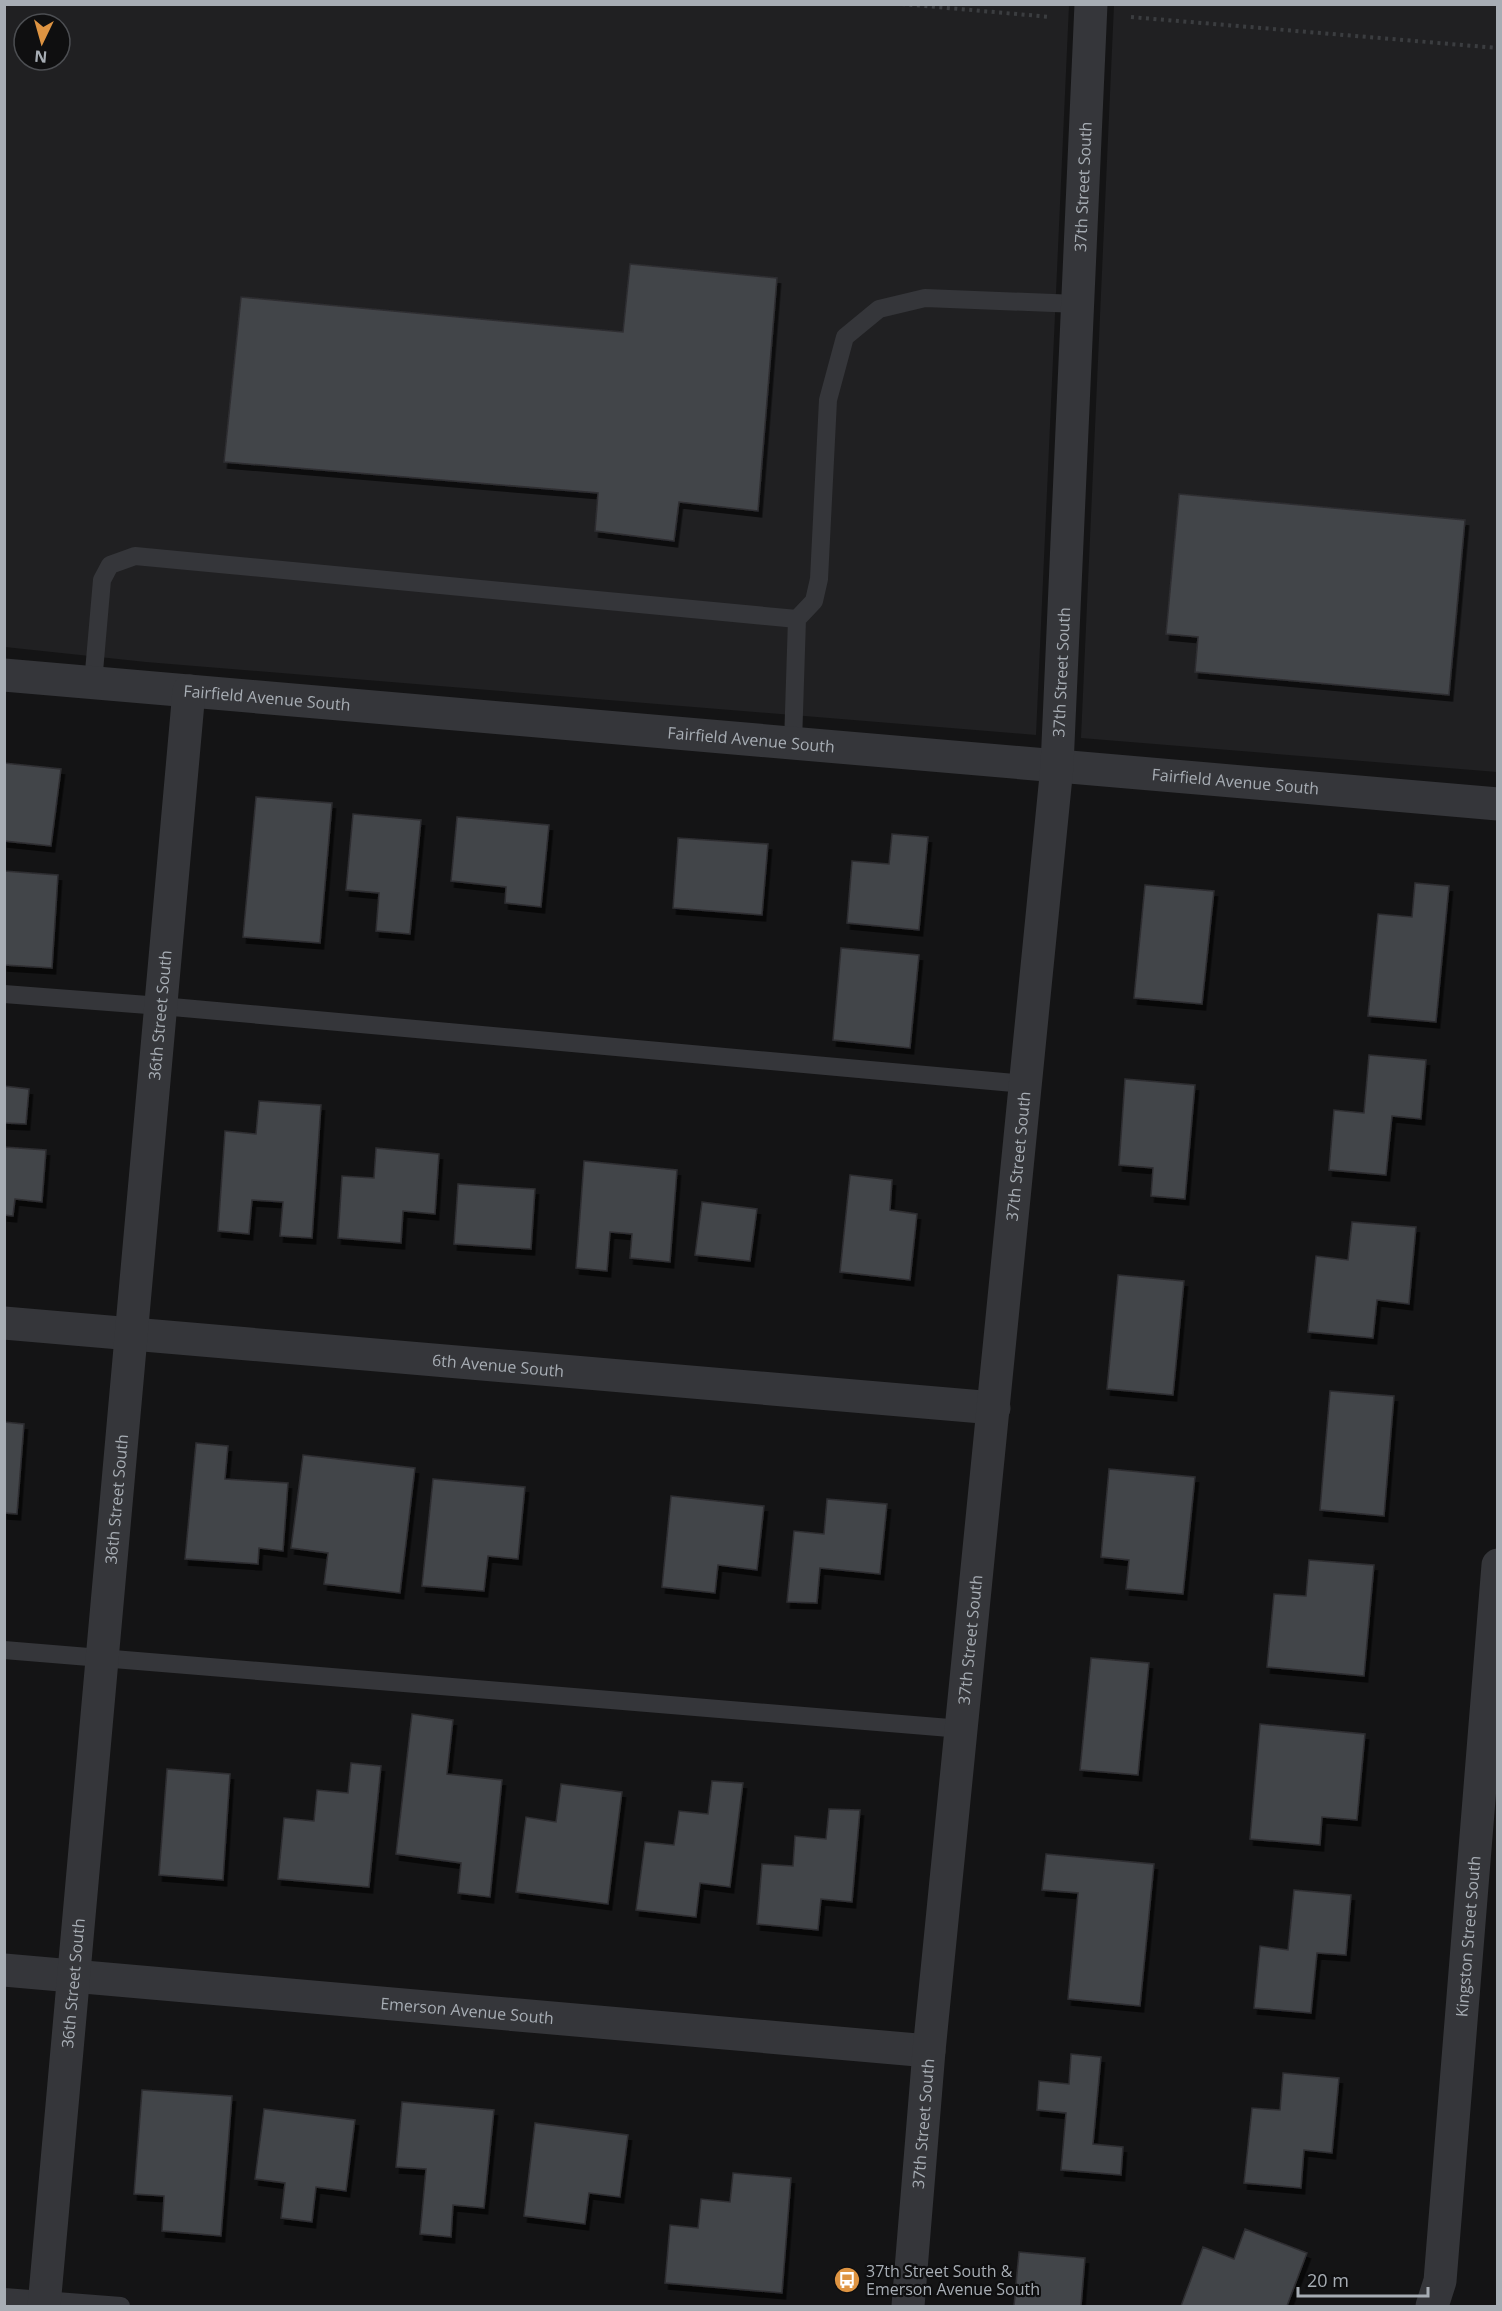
<svg xmlns="http://www.w3.org/2000/svg" width="1502" height="2311" viewBox="0 0 1502 2311" font-family="'Open Sans',sans-serif">
<style>
.built{fill:#202022;fill-rule:evenodd}
.building{fill:#434448;stroke:#2e2e31;stroke-width:1.5;filter:url(#shadow)}
.lines{fill:none;stroke-linecap:round;stroke-linejoin:round}
.path{stroke:#3b3d40;stroke-width:4;stroke-dasharray:3 4.5;stroke-linecap:butt}
.service{stroke:#35363a;stroke-width:18}
.minor{stroke:#35363a;stroke-width:33}
.tertiary{stroke:#35363a;stroke-width:33}
.labels{text-anchor:middle;dominant-baseline:central;stroke-width:4.5;stroke-linejoin:round;paint-order:stroke}
.street-label{font-size:16px;fill:#a7adb4;stroke:#0f0f10}
.poi-label{font-size:16px;fill:#a7adb4;stroke:#0f0f10;text-anchor:start}
</style>
<defs>
<filter id="shadow"><feDropShadow dx="3.5" dy="6" stdDeviation="0" flood-color="#0009"/></filter>
</defs>
<rect width="100%" height="100%" fill="#141415"/>
<path class="built" d="M5,5H1069L1036,735L146,662L5,647ZM24,24H60V60H24Z
M1114,5H1497V772L1081,738Z"/>
<path class="building" d="M630,264L777,278L758,511L679,502L674,541L595,531L598,493L224,462L241,297L623,332Z
M1179,494L1465,520L1449,695L1195,672L1198,637L1166,634Z
M4,763L61,769L51,846L4,841Z
M256,797L332,803L320,943L243,937Z
M353,814L421,820L410,934L376,931L379,893L346,890Z
M457,817L549,825L541,907L505,903L506,887L451,881Z
M892,834L928,837L919,930L847,923L852,861L889,864Z
M678,838L768,844L762,915L673,908Z
M4,871L58,875L52,968L4,965Z
M1415,883L1449,886L1436,1022L1368,1016L1378,914L1412,917Z
M1145,885L1214,891L1202,1004L1134,998Z
M841,948L919,955L910,1048L833,1040Z
M1369,1055L1426,1060L1421,1119L1392,1116L1386,1175L1329,1170L1334,1110L1364,1113Z
M1125,1079L1195,1085L1185,1199L1151,1196L1153,1168L1119,1165Z
M4,1086L29,1089L26,1124L4,1123Z
M259,1101L321,1105L312,1238L280,1236L283,1202L252,1200L249,1234L218,1231L225,1131L256,1134Z
M4,1147L46,1150L42,1202L15,1199L13,1216L4,1215Z
M376,1148L439,1154L435,1214L403,1211L401,1243L338,1238L342,1176L374,1178Z
M584,1161L677,1170L670,1262L630,1258L632,1234L610,1232L607,1271L576,1268Z
M850,1175L892,1180L890,1210L917,1214L910,1280L840,1272Z
M458,1184L535,1189L531,1249L454,1244Z
M702,1202L757,1209L750,1261L695,1255Z
M1352,1222L1416,1227L1409,1304L1377,1300L1373,1338L1308,1332L1316,1256L1348,1260Z
M1118,1275L1184,1281L1173,1395L1107,1389Z
M1330,1391L1394,1396L1384,1516L1320,1510Z
M4,1422L24,1424L17,1514L4,1513Z
M196,1443L228,1446L225,1479L288,1483L283,1551L259,1548L258,1564L185,1559Z
M303,1455L415,1468L400,1593L324,1584L328,1553L291,1548Z
M1109,1469L1195,1477L1183,1594L1126,1589L1129,1560L1101,1557Z
M433,1479L525,1487L518,1559L488,1556L484,1591L422,1586Z
M671,1496L764,1506L757,1570L718,1565L715,1593L662,1587Z
M827,1499L887,1504L880,1574L820,1568L817,1603L787,1602L794,1531L824,1534Z
M1309,1560L1374,1565L1364,1676L1267,1667L1274,1594L1306,1596Z
M1091,1658L1149,1663L1138,1775L1080,1770Z
M412,1714L453,1720L447,1774L502,1780L490,1897L458,1893L461,1863L396,1854Z
M1260,1724L1365,1734L1357,1820L1322,1817L1320,1845L1250,1839Z
M351,1763L381,1766L369,1887L278,1879L284,1818L314,1821L317,1790L348,1793Z
M167,1769L230,1774L223,1880L159,1875Z
M712,1781L743,1783L730,1887L700,1883L696,1917L636,1910L645,1842L674,1845L679,1811L708,1814Z
M561,1784L622,1792L608,1904L516,1892L526,1817L556,1822Z
M829,1809L860,1810L852,1902L821,1899L818,1930L757,1924L762,1864L793,1866L795,1836L826,1839Z
M1046,1854L1154,1864L1140,2006L1068,1999L1078,1893L1042,1890Z
M1294,1890L1351,1895L1346,1955L1317,1953L1311,2013L1254,2008L1260,1946L1288,1950Z
M1071,2054L1101,2057L1093,2144L1123,2147L1121,2175L1061,2170L1066,2113L1037,2110L1039,2081L1069,2084Z
M1283,2073L1339,2078L1332,2153L1304,2150L1301,2188L1244,2183L1252,2108L1280,2110Z
M142,2090L232,2096L221,2236L162,2231L164,2196L134,2194Z
M402,2102L494,2110L484,2208L453,2205L451,2237L420,2234L426,2169L396,2167Z
M264,2109L355,2120L346,2191L316,2187L312,2222L281,2218L285,2183L255,2179Z
M535,2123L628,2135L620,2197L589,2193L585,2224L524,2216Z
M733,2173L791,2178L782,2293L665,2283L670,2225L698,2228L701,2199L730,2202Z
M1245,2229L1307,2253L1287,2306H1181L1203,2247L1234,2259Z
M1019,2252L1085,2258L1081,2306H1014Z"/>
<g class="lines">
<path class="path" d="M902,4L1051,17
M1131,17L1498,48"/>
<path class="service" d="M797,619L814,601L819,579L828,400L845,337L879,309L925,298L1078,304
M93,683L102,580L110,565L135,556L797,619L793,743
M4,994L161,1006L1025,1084
M4,1650L962,1729
M4,2297L121,2306"/>
<g class="minor">
<path id="s1" d="M4,675L1498,804"/>
<path id="s2" d="M4,1323L994,1408"/>
<path id="s3" d="M4,1970L929,2051"/>
<path id="s4" d="M44,2306L189,691"/>
<path id="s5" d="M1432,2306L1440,2281L1498,1565"/>
</g>
<path class="tertiary" id="s6" d="M908,2306L929,2051L1057,766L1091,4"/>
</g>
<defs>
<g id="bus-disc" transform="scale(1.35)"><circle r="9.5" fill="#de9442" stroke="#0f0f10"/><path d="M-5-6H5V4H4V6H2V4H-2V6H-4V4H-5ZM-3.5-4V0h7V-4ZM-3.5 1.2v1.5H-2V1.2ZM2 1.2v1.5H3.5V1.2Z" fill="#fff"/></g>
</defs>
<g fill-rule="evenodd">
<use href="#bus-disc" x="847" y="2280"/>
</g>
<g class="labels">
<g class="street-label">
<text stroke="none"><textPath href="#s6" startOffset="2127">37th Street South</textPath></text>
<text stroke="none"><textPath href="#s6" startOffset="1641">37th Street South</textPath></text>
<text stroke="none"><textPath href="#s1" startOffset="264">Fairfield Avenue South</textPath></text>
<text stroke="none"><textPath href="#s1" startOffset="750">Fairfield Avenue South</textPath></text>
<text stroke="none"><textPath href="#s1" startOffset="1236">Fairfield Avenue South</textPath></text>
<text stroke="none"><textPath href="#s4" startOffset="1296">36th Street South</textPath></text>
<text stroke="none"><textPath href="#s6" startOffset="1155">37th Street South</textPath></text>
<text stroke="none"><textPath href="#s2" startOffset="496">6th Avenue South</textPath></text>
<text stroke="none"><textPath href="#s4" startOffset="810">36th Street South</textPath></text>
<text stroke="none"><textPath href="#s6" startOffset="669">37th Street South</textPath></text>
<text stroke="none"><textPath href="#s5" startOffset="372">Kingston Street South</textPath></text>
<text stroke="none"><textPath href="#s4" startOffset="324">36th Street South</textPath></text>
<text stroke="none"><textPath href="#s3" startOffset="465">Emerson Avenue South</textPath></text>
<text stroke="none"><textPath href="#s6" startOffset="183">37th Street South</textPath></text>
</g>
<g class="poi-label">
<text x="866" y="2271">37th Street South &amp;<tspan x="866" dy="18">Emerson Avenue South</tspan></text>
</g>
</g>
<rect width="1502" height="2311" fill="none" stroke="#a7adb4" stroke-width="12"/>
<g transform="translate(42 42) rotate(185)"><circle r="28" fill="#0f0f10" stroke="#4c4e52" stroke-width="1.5"/>
<path d="M0-4.5L10 22L0 15L-10 22Z" fill="#de9442"/>
<text y="-9" font-size="16" font-weight="bold" text-anchor="middle" fill="#a7adb4">N</text>
</g>
<path d="M1298 2287v9h130v-9" fill="none" stroke="#a7adb4" stroke-width="3"/>
<text x="1307" y="2287" font-size="18" fill="#a7adb4" stroke="#0f0f10" stroke-width="4.5" paint-order="stroke">20 m</text>
</svg>
